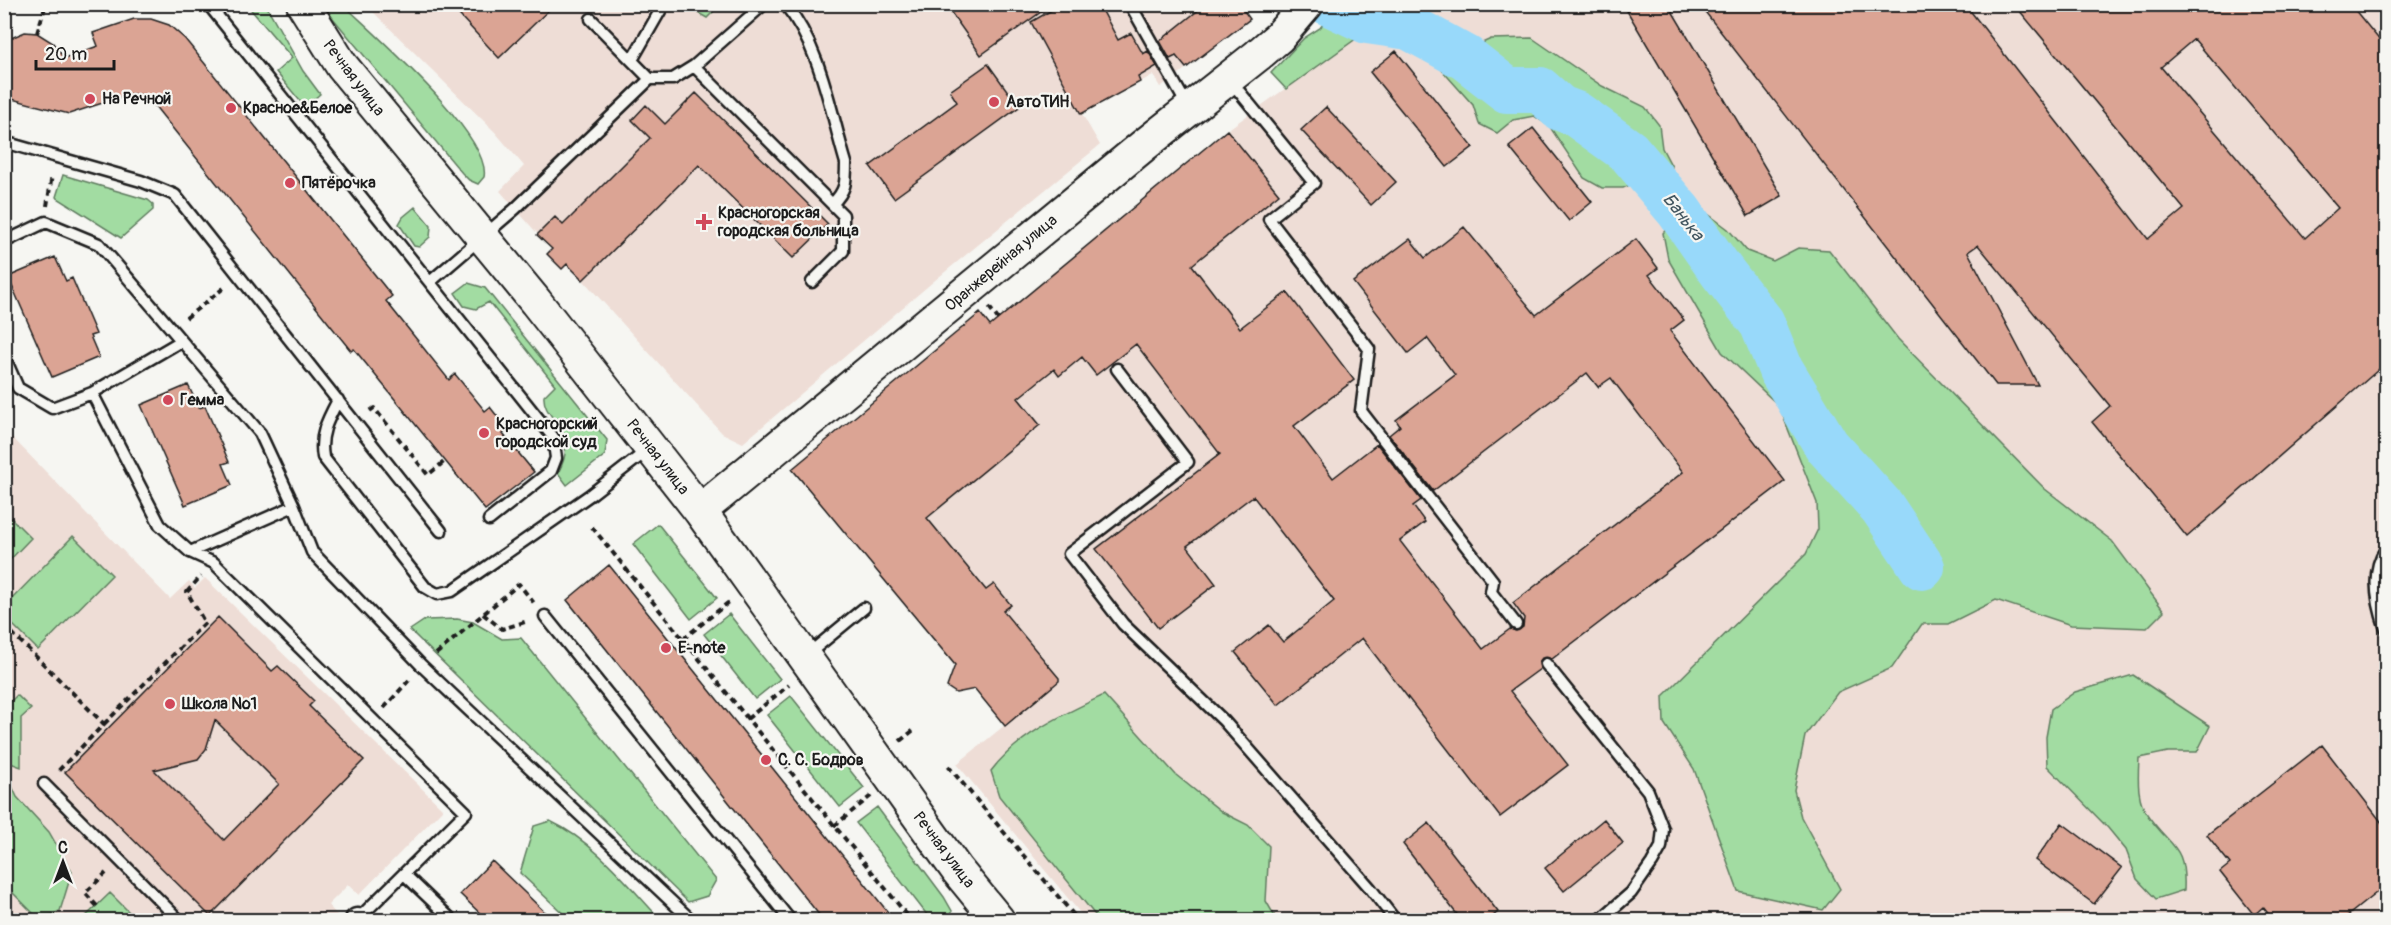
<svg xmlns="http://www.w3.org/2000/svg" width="2391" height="925" viewBox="0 0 2391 925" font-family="Pangolin,sans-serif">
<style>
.built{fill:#eeddd6}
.green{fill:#a2dca2;stroke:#5f7c5f;stroke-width:1.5}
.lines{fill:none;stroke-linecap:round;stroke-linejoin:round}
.river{stroke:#98d9fa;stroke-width:46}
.building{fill:#dba494;stroke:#1c1c1c;stroke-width:1.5;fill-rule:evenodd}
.service-casing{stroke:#1c1c1c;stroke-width:15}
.minor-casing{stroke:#1c1c1c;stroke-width:27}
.secondary-casing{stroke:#1c1c1c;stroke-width:36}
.path{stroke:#1c1c1c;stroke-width:4;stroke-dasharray:6 4.5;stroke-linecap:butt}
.service{stroke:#f6f6f2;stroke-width:10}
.minor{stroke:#f6f6f2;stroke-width:22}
.secondary{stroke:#f6f6f2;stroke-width:32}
.poi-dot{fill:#d1495b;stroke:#f6f6f2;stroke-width:2}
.labels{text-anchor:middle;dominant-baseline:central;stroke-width:4.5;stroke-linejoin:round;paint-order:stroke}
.street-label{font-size:16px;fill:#1c1c1c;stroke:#f6f6f2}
.poi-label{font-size:16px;font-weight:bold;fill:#1c1c1c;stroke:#f6f6f2;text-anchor:start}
.water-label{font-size:18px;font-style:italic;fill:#41555f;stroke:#f6f6f2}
</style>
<rect width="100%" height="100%" fill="#f6f6f2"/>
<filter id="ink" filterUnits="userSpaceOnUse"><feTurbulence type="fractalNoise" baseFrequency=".0167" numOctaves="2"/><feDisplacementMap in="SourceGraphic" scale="12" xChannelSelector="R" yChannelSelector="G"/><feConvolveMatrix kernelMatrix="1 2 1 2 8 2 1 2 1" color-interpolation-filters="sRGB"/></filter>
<g filter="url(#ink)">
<path class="built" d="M1239,4L1250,19L1171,80L1160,87L1153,75L1082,114L1100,145L934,281L743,443L722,433L583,280L567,264L562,269L547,254L551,249L500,191L524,166L495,132L366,5Z
M1403,5H2386V920H1086L957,764L1005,725L972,685L960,693L951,689L949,679L958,669L792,469L980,313L990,325L1227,130Z
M5,430L170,599L189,581L195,588L205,578L443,809L359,895L348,885L328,905L338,916L334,920H21L5,903Z"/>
<path class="green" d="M1338,4L1403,5L1286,89L1271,73L1304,38L1320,28Z
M247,5H266L303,71L320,94L305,107L276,72L292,58Z
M322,5H344C375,35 492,136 484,177L478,184L469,180L462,173Z
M684,5L720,4V5L707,18Z
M1532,38L1602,86L1645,107L1659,125L1662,148L1672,167L1623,188H1602L1584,178L1550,127L1534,116L1513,120L1497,133L1479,124L1473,105L1431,58L1449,47L1471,48L1491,39Z
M63,175L148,200L153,204V210L121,238L56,197Z
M1692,202L1728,229L1747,251L1773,261L1798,248L1829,250L1898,339L2045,489L2112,541L2164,611L2147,628L2071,625L1996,600L1948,624H1922L1892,668L1838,692L1805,736L1794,790L1801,817L1840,889L1823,910L1738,891L1694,769L1664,723L1663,696L1806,554L1818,529L1817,503L1779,406L1722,352L1668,259L1663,233Z
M415,207L431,226L430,237L419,247L414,246L399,224L403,217Z
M468,283L485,288L607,440L605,455L567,485L558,473C582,428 542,421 544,396L555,385L489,302L476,309L464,306L455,293Z
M5,512L31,538L5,565L4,564Z
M658,524L717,598L691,619L633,544Z
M73,536L112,575L38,650L5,617V606Z
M729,614L780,679L755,699L704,634Z
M457,619L473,622L502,639L521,638L716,880L707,896L688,902L410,630L425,620Z
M2133,675L2210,726L2197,752H2168L2139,758C2138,778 2136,801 2149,817C2172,849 2186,845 2184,890L2156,899L2137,879L2126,850L2108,828L2047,766L2046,737L2051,709L2075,692Z
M17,695L31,709L21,718V767L5,761V707Z
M1104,695L1176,775L1222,812L1248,825L1269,846L1266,901L1277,920H1099L999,796L991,771C1019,734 1062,715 1104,695Z
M791,696L864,788L840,807L767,715Z
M5,771L17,797L49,832L72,872L60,911L40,920L5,885Z
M877,807L944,897L952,911L951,920H931L856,823Z
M550,821C595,842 628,885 661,920H570L520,873L534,826Z
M110,893L137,920H82Z"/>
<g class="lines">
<path class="river" d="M1331,4L1367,21L1409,27L1466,58L1507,90H1540L1560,108L1576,114L1629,152L1679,211L1722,272L1762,323L1781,370L1827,446L1882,507L1922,567"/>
</g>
<path class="building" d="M449,4H555L499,58Z
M945,4H1052L981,55Z
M1062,4H1099L1118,40L1131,33L1143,54L1148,51L1157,66L1138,77L1140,82L1081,114L1031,22Z
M1206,4H1239L1250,19L1186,68L1176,56L1170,59L1160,41Z
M1623,4H1668L1782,196L1748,216Z
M1699,4H1965L2148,239L2184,209L2014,4H2350L2386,48V363L2187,537L2092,422L2110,406L1978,245L1968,252L2038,385H1996ZM2194,39L2338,208L2305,238L2161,67Z
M134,19H151L169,25L185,39L392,296L386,301L449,380L455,374L485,411L490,407L508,430L503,434L534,472L485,510L354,349L351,351L146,95L130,94L69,114L4,97V41L25,32L37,33L53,43L64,58L98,46L93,33Z
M1396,51L1473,147L1447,167L1370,72Z
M988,64L1019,107L894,198L870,166L957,102L950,91Z
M696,93L828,224L793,258L699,165L583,280L567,264L562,269L547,254L552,249L537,235L555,217L563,225L650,138L632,120L646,105L665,124Z
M1326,107L1396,182L1371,205L1301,130Z
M1533,128L1592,202L1569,221L1509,147Z
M1227,130L1279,194L1192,265L1240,328L1287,292L1354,380L1294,426L1333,478L1377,444L1421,500L1413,506L1425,522L1400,541L1483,649L1510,629L1516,631L1523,627L1524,618L1513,603L1683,472L1611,378L1598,387L1587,373L1433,491L1389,435L1400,426L1396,420L1455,375L1427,338L1408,353L1353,282L1410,239L1425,258L1464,227L1536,315L1636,239L1658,268L1649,275L1684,320L1670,331L1785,481L1552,659L1542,658L1539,662L1540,669L1510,691L1568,765L1500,817L1362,638L1278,705L1235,652L1269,625L1283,642L1334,601L1253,496L1187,546L1216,584L1158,628L1096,549L1220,454L1136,344L1096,375L1082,357L1059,376L1054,369L1018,398L1040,425L927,518L986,590L994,584L1011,605L1003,611L1059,678V681L1005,726L975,689L956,693L947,687L955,665L792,469L980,313L990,326Z
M55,257L66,281L72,278L96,334L90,336L99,357L52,377L8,277Z
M188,385L199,408L205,406L229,462L223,464L232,485L185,505L141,405Z
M609,565L766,760L895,921H824L567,600Z
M218,617L272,671L278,666L314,701L309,706L364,760L210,916L65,772ZM215,720L279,784L224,840L154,770L198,759L206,749Z
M2322,745L2386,828V885L2341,921H2274L2263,907L2254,915L2220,872L2230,864L2207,835Z
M1604,819L1623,843L1564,891L1545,868Z
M1429,823L1498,912L1487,921H1462L1403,844Z
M2062,823L2122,868L2094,904L2035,860Z
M492,861L554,921H488L460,894Z"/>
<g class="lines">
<g class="service-casing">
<path id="service" d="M208,4L553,437L556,458L551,471L489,520
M785,4C821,48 830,110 846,163C846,182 846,191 832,204
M1130,4L1188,107
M632,60L664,4
M694,66L764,4
M650,79H673L694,66L843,215V251L812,282
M1229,79L1314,183L1269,219L1369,349L1361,411L1493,581L1491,592L1516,624
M4,142L141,181L175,195L441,531
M4,242L46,222L99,244L260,433L294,506L312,552L422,666L691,920
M430,282L515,209L650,79L591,19
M181,341L92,393L160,525L190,552L214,563L466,812L357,920
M4,356L18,388L52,408L92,393
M1117,369L1188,462L1069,554L1123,624L1224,721L1371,889L1395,920
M338,400C328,419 319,435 323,457L425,587L437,594L452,591L590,495L649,449
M2386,549C2370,572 2377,604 2386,629
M190,552L294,506
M545,616L790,920
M807,655L864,608
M1546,664L1648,791L1663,829L1661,847L1652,863L1631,893L1600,920
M44,784L179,920
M404,874L452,920"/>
</g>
<g class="minor-casing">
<path id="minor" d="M357,920H358"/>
</g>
<g class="secondary-casing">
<path id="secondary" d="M303,4L342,66L536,302L700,511L957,870L998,920
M700,511L1143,146L1258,55L1279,37L1307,4"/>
</g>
<path class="path" d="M37,33L46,4
M47,206L52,175
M989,307L998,319
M186,318L225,287
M370,411L374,408L428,475L445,461
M592,527L911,920
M483,614L502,629L528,621
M4,625L104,724L56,773
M683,639L729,602
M436,654L519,584L534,603
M384,708L411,678
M747,719L789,685
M104,724L205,623L187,592L201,576
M900,741L915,729
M948,766L1078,920
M834,826L871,796
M97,906L85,893L106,873"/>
<use href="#service" class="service"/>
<use href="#minor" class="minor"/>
<use href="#secondary" class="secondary"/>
</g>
</g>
<g class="poi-dot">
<circle cx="90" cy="99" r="6"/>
<circle cx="994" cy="102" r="6"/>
<circle cx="231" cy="108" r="6"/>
<circle cx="290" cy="183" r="6"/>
<path d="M701 213h6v6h6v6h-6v6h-6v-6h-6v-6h6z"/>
<circle cx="168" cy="400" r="6"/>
<circle cx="484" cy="433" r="6"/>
<circle cx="666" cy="648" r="6"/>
<circle cx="170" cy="704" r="6"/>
<circle cx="766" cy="760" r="6"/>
</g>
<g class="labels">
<g class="street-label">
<text transform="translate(354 78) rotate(53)">Речная улица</text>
<text transform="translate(1001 263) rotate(-40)">Оранжерейная улица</text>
<text transform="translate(658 457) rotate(52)">Речная улица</text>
<text transform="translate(944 850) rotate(53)">Речная улица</text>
</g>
<g class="poi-label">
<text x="102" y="99">На Речной</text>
<text x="1006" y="102">АвтоТИН</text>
<text x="243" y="108">Красное&amp;Белое</text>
<text x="302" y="183">Пятёрочка</text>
<text x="718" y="213">Красногорская<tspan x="718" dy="18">городская больница</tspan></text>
<text x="180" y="400">Гемма</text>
<text x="496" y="424">Красногорский<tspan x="496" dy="18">городской суд</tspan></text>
<text x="678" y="648">E-note</text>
<text x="182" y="704">Школа №1</text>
<text x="778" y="760">С. С. Бодров</text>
</g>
<g class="water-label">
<text transform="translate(1683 217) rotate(52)">Банька</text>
</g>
</g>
<rect width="2391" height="925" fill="none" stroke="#f6f6f2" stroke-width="24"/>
<rect x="12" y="12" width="2367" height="901" fill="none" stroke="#1c1c1c" stroke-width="2" filter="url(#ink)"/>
<g transform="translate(63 862)" stroke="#f6f6f2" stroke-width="4.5" paint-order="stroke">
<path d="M0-4.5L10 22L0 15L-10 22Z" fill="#1c1c1c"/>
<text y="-9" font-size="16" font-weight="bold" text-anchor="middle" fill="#1c1c1c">С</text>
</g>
<path d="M36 60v9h78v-9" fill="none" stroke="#1c1c1c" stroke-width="3"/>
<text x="45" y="60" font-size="18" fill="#1c1c1c" stroke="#f6f6f2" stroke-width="4.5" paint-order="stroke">20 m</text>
</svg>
